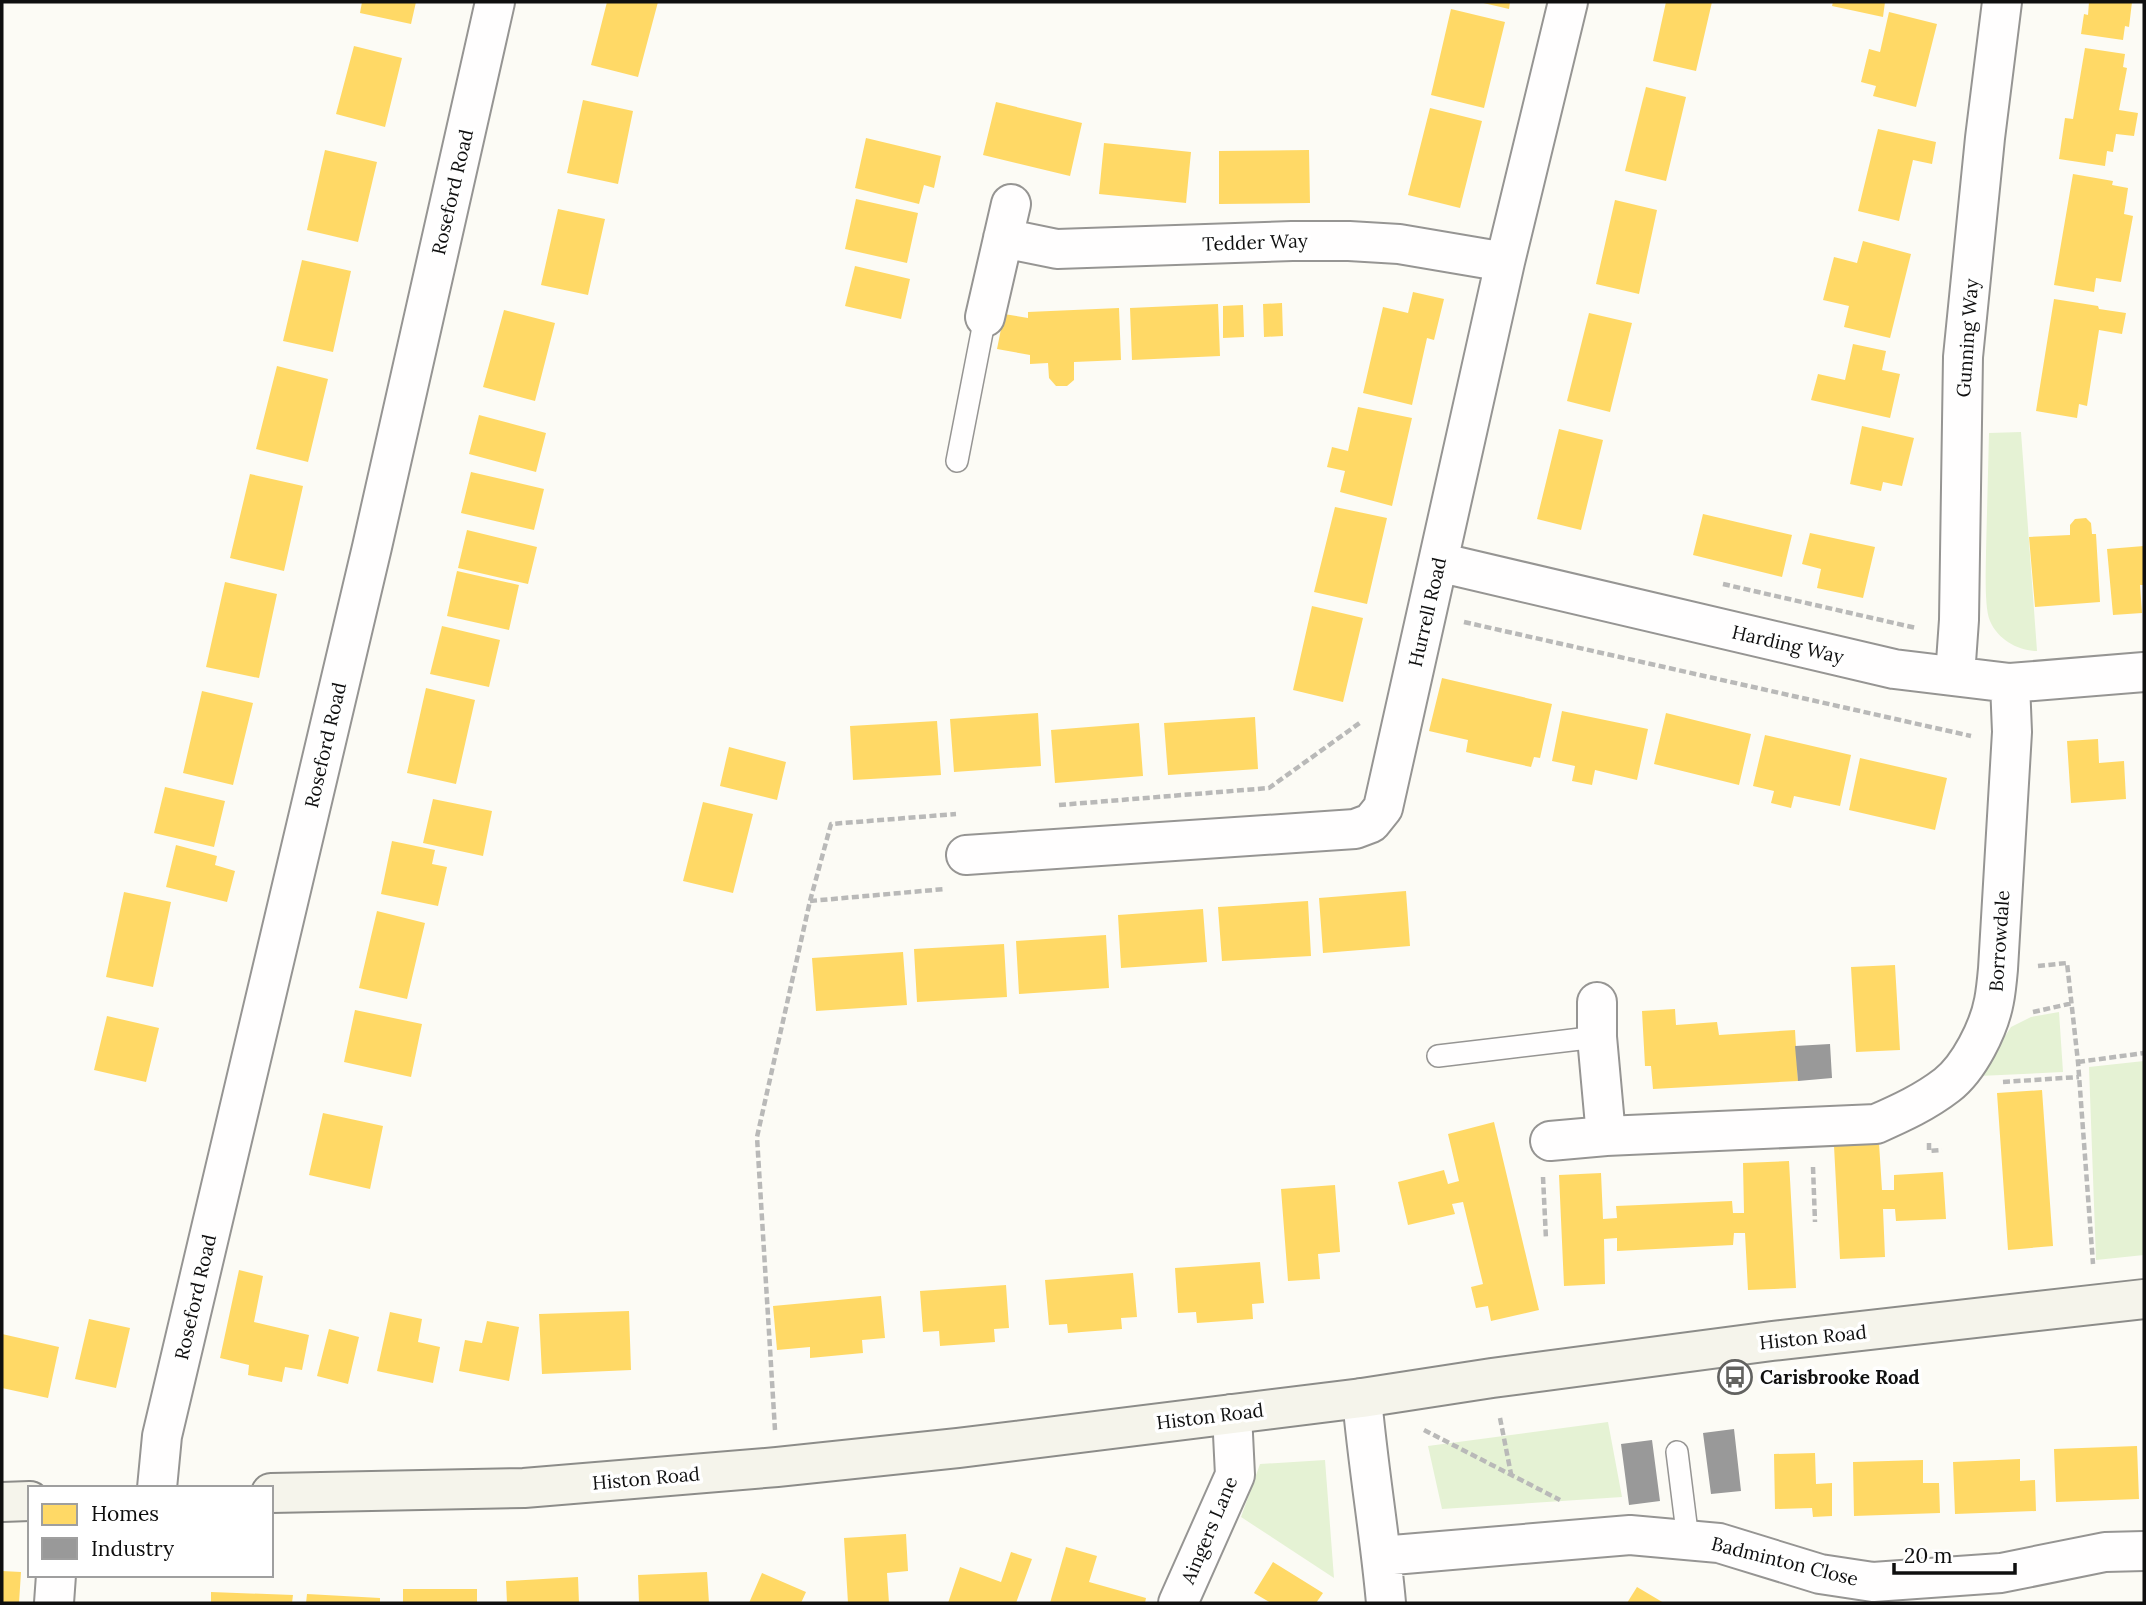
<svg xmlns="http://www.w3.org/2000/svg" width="2146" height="1605" viewBox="0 0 2146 1605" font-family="Lora,serif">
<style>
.green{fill:#e5f2d4}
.homes{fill:#ffd966}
.industry{fill:#999}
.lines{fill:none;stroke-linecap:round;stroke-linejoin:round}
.service-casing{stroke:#969593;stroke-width:24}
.minor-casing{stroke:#969593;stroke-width:42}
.secondary-casing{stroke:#8c8c89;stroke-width:42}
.path{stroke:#b9b9b8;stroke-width:4.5;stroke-dasharray:7 3.5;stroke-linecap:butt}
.service{stroke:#fffefe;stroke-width:21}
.minor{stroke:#fffefe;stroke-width:38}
.secondary{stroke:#f5f4eb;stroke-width:38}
.labels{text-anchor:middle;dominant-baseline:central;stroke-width:7;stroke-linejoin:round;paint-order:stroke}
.street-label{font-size:19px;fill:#0f0f0f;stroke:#fff}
.poi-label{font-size:19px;font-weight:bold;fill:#0f0f0f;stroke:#fff;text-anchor:start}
</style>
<rect width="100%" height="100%" fill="#fcfbf5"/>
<path class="green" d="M2021,432L2037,651C2019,651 1998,640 1990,621C1984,607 1986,568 1986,552C1987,512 1988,473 1989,433Z
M2059,1012L2063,1072L1979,1076L2011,1027L2031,1017Z
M2144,1061V1255L2096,1260L2089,1067Z
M1608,1422L1622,1497L1442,1509L1428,1446Z
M1325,1460L1334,1578L1241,1517L1260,1464Z"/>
<path class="homes" d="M362,2H416L411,24L360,13Z
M607,2H658L638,77L591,65Z
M1479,2H1510L1509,9Z
M1666,2H1712L1696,71L1653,61Z
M1833,2H1885L1883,17L1832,6Z
M2089,2H2132L2129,27L2125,26L2123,40L2081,34L2084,14L2088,15Z
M1451,9L1505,22L1484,108L1431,95Z
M1889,12L1937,24L1916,107L1873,96L1876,86L1861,82L1869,49L1880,52Z
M354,46L402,58L385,127L336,114Z
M2085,48L2125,54L2123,67L2127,68L2119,110L2138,113L2134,136L2116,134L2113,152L2107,151L2105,166L2059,159L2065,118L2073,119Z
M1646,87L1686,97L1666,181L1625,171Z
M583,100L633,111L618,184L567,173Z
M996,102L1082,123L1070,176L983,155Z
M1430,108L1482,121L1460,208L1408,195Z
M1878,129L1936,142L1932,164L1913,160L1899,221L1858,211Z
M866,138L941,156L934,188L924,185L919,204L855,188Z
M1104,143L1191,152L1186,203L1099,194Z
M325,150L377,162L358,242L307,230Z
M1309,150L1310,203L1219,204V151Z
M2073,174L2113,181L2112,185L2128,188L2124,214L2133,216L2121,282L2096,278L2094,292L2054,285Z
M856,199L918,213L907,263L845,249Z
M1615,200L1657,210L1639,294L1596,284Z
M558,209L605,219L588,295L541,285Z
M1863,241L1911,254L1890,338L1844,327L1849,306L1823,300L1834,257L1857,263Z
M302,260L351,271L333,352L283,341Z
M855,266L910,279L901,319L845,306Z
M1413,292L1444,299L1434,340L1427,338L1412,405L1363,393L1383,307L1408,313Z
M2054,299L2098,306L2099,309L2126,313L2122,334L2099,330L2087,406L2079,404L2077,418L2036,411Z
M1282,303L1283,336L1264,337L1263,304Z
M1218,304L1220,356L1132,360L1130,308Z
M1243,305L1244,337L1223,338V306Z
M1119,308L1121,360L1074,362V380L1067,386H1056L1049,378L1048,363L1030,364V355L997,349L1004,314L1028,318V312Z
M504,310L555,323L535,401L483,387Z
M1589,313L1632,323L1610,412L1567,401Z
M1853,344L1886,351L1882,370L1900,374L1890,418L1811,400L1818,374L1845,380Z
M277,366L328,379L308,462L256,449Z
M1358,407L1412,418L1392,506L1340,492L1345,471L1327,467L1332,447L1348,451Z
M479,415L546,433L536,472L469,454Z
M1862,426L1914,438L1902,486L1883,482L1881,491L1850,484Z
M1559,429L1603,440L1581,530L1537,519Z
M471,472L544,489L534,530L461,513Z
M250,474L303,486L284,571L230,558Z
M1335,507L1387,518L1367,604L1314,592Z
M1703,514L1792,535L1782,577L1693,555Z
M2086,518L2091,523L2092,534H2096L2100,602L2035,607L2029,537L2070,535V525L2075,519Z
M467,530L537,547L528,584L458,568Z
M1810,533L1875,547L1863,598L1817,588L1821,569L1802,564Z
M2144,546V585H2140L2142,613L2113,615L2107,549Z
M457,571L519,585L509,630L447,616Z
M225,582L277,594L259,678L206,667Z
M1312,606L1363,618L1343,702L1293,690Z
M442,626L500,640L489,687L430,674Z
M1442,678L1552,704L1540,758L1534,757L1531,767L1466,752L1468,740L1429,731Z
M426,688L475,700L456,784L407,773Z
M202,691L253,703L233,785L183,773Z
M1562,711L1648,729L1637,780L1595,770L1592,785L1572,781L1575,766L1552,761Z
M1038,713L1041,766L954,772L950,719Z
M1666,713L1751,734L1739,785L1654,764Z
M1255,717L1258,769L1168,775L1164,723Z
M937,721L941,775L853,780L850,726Z
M1139,723L1143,776L1055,783L1051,730Z
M1765,735L1851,755L1840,806L1794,796L1791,808L1771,803L1774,791L1753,786Z
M2098,739L2099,763L2124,761L2126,799L2071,803L2067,741Z
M729,747L786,762L777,800L720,786Z
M1860,758L1947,778L1935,830L1849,810Z
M165,787L225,801L214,847L154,833Z
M433,799L492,811L483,856L423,843Z
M703,802L753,814L733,893L683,881Z
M392,841L435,850L432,864L447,867L438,906L381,894Z
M176,845L217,856L215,865L235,871L227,902L166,887Z
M1406,891L1410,946L1323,953L1319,898Z
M124,892L171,902L153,987L106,977Z
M1308,901L1311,956L1222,961L1218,907Z
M1203,909L1207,962L1121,968L1118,915Z
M377,911L425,923L407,999L359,988Z
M1106,935L1109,988L1019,994L1016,941Z
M1004,944L1007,997L917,1002L914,949Z
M903,952L907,1005L816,1011L812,958Z
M1895,965L1900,1050L1856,1052L1851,967Z
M1675,1009L1676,1025L1717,1022L1719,1035L1795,1030L1798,1081L1653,1089L1651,1066H1645L1642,1011Z
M355,1010L422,1024L411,1077L344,1062Z
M107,1016L159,1028L146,1082L94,1070Z
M2042,1090L2053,1246L2008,1250L1997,1093Z
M323,1113L383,1126L370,1189L309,1175Z
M1494,1122L1539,1310L1491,1321L1488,1306L1476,1308L1471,1287L1483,1284L1463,1202L1452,1204L1455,1214L1408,1225L1398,1182L1444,1170L1448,1184L1459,1181L1448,1134Z
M1879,1143L1882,1190H1894V1175L1943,1172L1946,1219L1896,1221L1895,1209H1883L1885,1257L1840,1259L1834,1146Z
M1789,1161L1796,1288L1748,1290L1745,1233H1734L1733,1245L1617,1251V1238L1604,1239L1605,1284L1564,1286L1559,1175L1601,1173L1603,1219L1617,1218L1616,1206L1732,1201L1733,1213H1744L1743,1163Z
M1335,1185L1340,1252L1318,1254L1320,1279L1288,1281L1281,1189Z
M1260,1262L1264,1303L1252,1304L1253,1319L1197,1323L1196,1312L1178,1313L1175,1268Z
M239,1270L263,1276L254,1322L309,1335L302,1370L285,1367L282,1382L248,1375L249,1365L220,1358Z
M1133,1273L1137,1317L1121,1318L1122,1329L1068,1333L1067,1324L1049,1325L1045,1280Z
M1006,1285L1009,1328L994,1329L995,1342L940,1346L939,1331L923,1332L920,1291Z
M881,1296L885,1338L862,1340L863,1353L810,1358V1347L777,1350L773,1306Z
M629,1311L631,1370L542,1374L539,1314Z
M390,1312L422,1319L418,1342L440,1347L433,1383L377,1371Z
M89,1319L130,1328L116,1388L75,1379Z
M487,1321L519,1327L509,1381L459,1371L465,1340L482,1343Z
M329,1329L359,1337L348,1384L317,1376Z
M2,1334L59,1347L48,1398L2,1388Z
M2137,1446L2139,1499L2056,1502L2054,1449Z
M1815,1453L1816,1484L1832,1483V1516L1813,1517L1812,1508L1775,1509L1774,1454Z
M2020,1459V1481L2035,1480L2036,1511L1955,1514L1953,1462Z
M1923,1460V1483H1939L1940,1513L1854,1516L1853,1462Z
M906,1534L908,1571L887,1573L889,1603H848L844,1538Z
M1066,1547L1097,1556L1089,1582L1146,1598L1145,1603H1050Z
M1011,1552L1032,1559L1016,1603H948L960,1567L1001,1582Z
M1273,1562L1323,1593L1316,1603H1271L1254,1593Z
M2,1571L21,1572L19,1603H2Z
M707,1572L709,1603H639L638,1575Z
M762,1573L806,1592L801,1603H749Z
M578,1577L579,1603H507L506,1581Z
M1637,1587L1664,1603H1627Z
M403,1589H477V1603H403Z
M211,1592L293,1595L292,1603H211Z
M307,1594L380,1598V1603H306Z"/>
<path class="industry" d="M1830,1044L1832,1078L1798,1081L1795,1046Z
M1734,1429L1741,1491L1711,1494L1703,1433Z
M1652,1440L1660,1501L1629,1505L1621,1444Z"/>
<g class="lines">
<g class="service-casing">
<path id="service" d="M957,461L985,317
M1438,1056L1597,1037
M1677,1452L1688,1540"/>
</g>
<g class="minor-casing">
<path id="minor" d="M1003,238L1057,249L1292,241H1349L1399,244L1505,262
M985,317L1011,204
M1438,562L1894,669L2010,683L2144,672
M1955,676L1959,620L1963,357L1985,138L2002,2
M966,855L1355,829L1371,823L1383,808L1505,262L1568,2
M1597,1002V1037L1606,1136
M1550,1141L1606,1136L1876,1124C1901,1113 1925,1102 1947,1085C1969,1068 1989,1028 1994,1001C1996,991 1997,980 1998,969L2012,732L2010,683
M1362,1398C1368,1467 1380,1535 1386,1603
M157,1488L162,1436L372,547L495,2
M1381,1556L1630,1535L1719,1543L1820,1574L1873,1582L2001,1573L2105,1552L2144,1551
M54,1603L56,1575
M1178,1603L1235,1475L1232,1414"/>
</g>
<g class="secondary-casing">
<path id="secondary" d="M271,1493L524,1488L777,1467L958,1448L1362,1398L1492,1378L1772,1341L2144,1299
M2,1502L30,1501"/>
</g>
<path class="path" d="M1723,584L1916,628
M1464,622L1971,736
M1059,805L1269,788L1361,722
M810,901L945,889
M2038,966L2067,963L2078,1062L2093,1264
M2033,1012L2073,1003
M2078,1062L2144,1053
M2003,1082L2079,1077
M1929,1143V1151L1942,1150
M1813,1167L1815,1222
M1543,1177L1546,1239
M1500,1418L1511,1474
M775,1430L757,1137L810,901L831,824L956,814
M1424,1430L1560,1500"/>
<use href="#service" class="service"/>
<use href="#minor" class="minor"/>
<use href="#secondary" class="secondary"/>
</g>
<defs>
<g id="bus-ring" transform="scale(1.75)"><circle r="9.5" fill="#fff" stroke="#626260" stroke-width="1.5"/><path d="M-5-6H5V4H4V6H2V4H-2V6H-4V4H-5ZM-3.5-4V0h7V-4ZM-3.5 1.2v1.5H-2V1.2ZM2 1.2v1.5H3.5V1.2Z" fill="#626260"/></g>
</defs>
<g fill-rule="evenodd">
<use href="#bus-ring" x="1735" y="1377"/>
</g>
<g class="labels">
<g class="street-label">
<text transform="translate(452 192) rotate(-77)">Roseford Road</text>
<text transform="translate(1255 242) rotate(-2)">Tedder Way</text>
<text transform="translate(1967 338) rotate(-86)">Gunning Way</text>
<text transform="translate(1427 612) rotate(-77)">Hurrell Road</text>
<text transform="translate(1788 644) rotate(13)">Harding Way</text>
<text transform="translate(325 745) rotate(-77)">Roseford Road</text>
<text transform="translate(1999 941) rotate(-86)">Borrowdale</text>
<text transform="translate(195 1297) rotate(-77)">Roseford Road</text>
<text transform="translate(1813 1337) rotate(-6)">Histon Road</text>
<text transform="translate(1210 1416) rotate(-7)">Histon Road</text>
<text transform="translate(646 1478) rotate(-5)">Histon Road</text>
<text transform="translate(1209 1530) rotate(-67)">Aingers Lane</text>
<text transform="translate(1785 1561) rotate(14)">Badminton Close</text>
</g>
<g class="poi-label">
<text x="1760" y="1377">Carisbrooke Road</text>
</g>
</g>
<rect width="2146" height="1605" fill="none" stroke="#0f0f0f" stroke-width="7"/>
<rect x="28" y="1486" width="245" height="91" fill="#ffffff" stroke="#9f9f9f" stroke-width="2"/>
<rect x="42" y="1504" width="35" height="21" fill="#ffd966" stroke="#9f9f9f" stroke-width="2"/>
<text x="91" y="1521" font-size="21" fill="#0f0f0f">Homes</text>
<rect x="42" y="1538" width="35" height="21" fill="#999999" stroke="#9f9f9f" stroke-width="2"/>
<text x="91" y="1556" font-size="21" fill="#0f0f0f">Industry</text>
<path d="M1894 1563v10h121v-10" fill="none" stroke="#0f0f0f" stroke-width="3.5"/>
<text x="1904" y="1563" font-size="21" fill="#0f0f0f" stroke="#ffffff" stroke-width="5" paint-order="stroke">20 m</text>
</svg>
